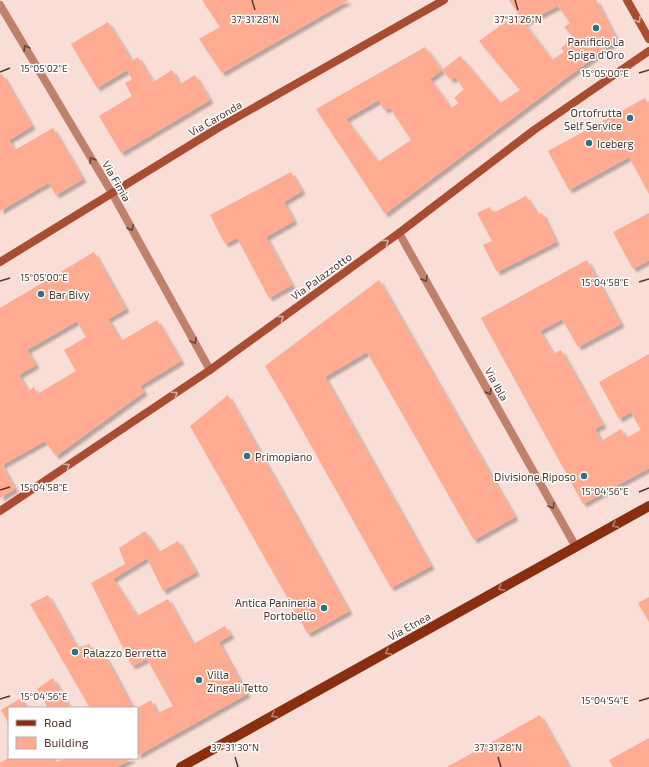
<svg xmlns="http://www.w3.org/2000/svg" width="649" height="767" viewBox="0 0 649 767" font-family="'Exo 2',sans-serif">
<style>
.building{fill:#feab91;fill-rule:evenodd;filter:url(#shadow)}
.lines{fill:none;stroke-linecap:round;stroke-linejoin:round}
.street{stroke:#c1806c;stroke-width:8}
.secondary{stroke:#a94c2f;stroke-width:8}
.primary{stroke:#892f0f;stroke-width:10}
.oneway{stroke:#d8aea1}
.oneway2{stroke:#66453a}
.oneway3{stroke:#b8826f}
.ticks{fill:none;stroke:#4f362e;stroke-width:1.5}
.poi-dot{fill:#2f7183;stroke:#fff;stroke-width:1.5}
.labels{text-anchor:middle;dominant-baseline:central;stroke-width:3;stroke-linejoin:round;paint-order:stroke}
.poi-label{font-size:11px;fill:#4f362e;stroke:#fff;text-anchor:start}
.street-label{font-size:11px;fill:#4f362e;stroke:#fff}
.ticks-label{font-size:10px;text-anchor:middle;fill:#4f362e;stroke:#fff;stroke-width:3;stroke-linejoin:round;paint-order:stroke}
</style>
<defs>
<filter id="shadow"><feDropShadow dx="3.5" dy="3.5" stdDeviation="1" flood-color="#0004"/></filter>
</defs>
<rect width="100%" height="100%" fill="#f8ded6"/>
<path class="building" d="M202,0H349L222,73L199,39L220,27Z
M509,0H596L617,40L385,214L316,109L425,47L442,70L460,56L500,103L520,90L479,41L518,13ZM558,6L570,23L564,27L574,37L561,48L564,52L552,60L524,23ZM442,70L451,80L455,77L464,89L454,98L459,103L451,108L430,79ZM379,100L384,110L390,108L411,140L378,162L346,119Z
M108,22L132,61L138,57L153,82L172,70L180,84L195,75L210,100L121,153L99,116L132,96L125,83L132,79L127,70L97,88L71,44Z
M2,74L32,126L9,140L15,150L53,128L83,179L56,195L48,183L0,211V75Z
M645,98L649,105V194L629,157L569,190L548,151Z
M291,172L302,191L284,202L294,221L266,237L292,285L269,298L237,238L225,244L210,215Z
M526,196L537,214L542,213L556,242L497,272L483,245L492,241L477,213L490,207L493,213Z
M649,213V260L633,269L613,232Z
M94,252L126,309L108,319L121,341L157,320L181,361L140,386L144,392L56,456L45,441L2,465L15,489L0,498V308ZM77,321L86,337L64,350L76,371L37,394L34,387L28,391L19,375L36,365L27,350Z
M587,260L621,324L578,347L562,319L540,331L553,354L561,350L603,425L595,429L601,441L621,429L626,438L641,430L631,412L619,419L599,382L649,354V468L583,504L481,318Z
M379,280L515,517L474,540L367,352L325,377L431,566L391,588L286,401L265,366Z
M228,395L349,611L308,634L190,426Z
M145,531L159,552L178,541L196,572L163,591L147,558L113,579L137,616L168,599L193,644L225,626L231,635L219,642L247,694L137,756V708L151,700L157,713L173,706L147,659L132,666L91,583L125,564L119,548Z
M48,595L77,648L89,644L97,658L105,656L133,708H90L30,604Z
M649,597V622L638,603Z
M53,678L70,708H48L37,689Z
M21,698L26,708H9V724L1,710Z
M540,715L569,767H447Z
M649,738V767H613L609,760Z
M8,758H55L57,762L66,758H133L117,767H0V763Z"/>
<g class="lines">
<path class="street" d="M0,5L112,193L210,370
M399,233L576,547"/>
<path class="secondary" d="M627,0L649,39
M0,262L218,128L444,0
M0,511L210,370L399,233L534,130L649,51"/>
<path class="primary" d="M181,767L649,506"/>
</g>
<defs><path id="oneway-chevron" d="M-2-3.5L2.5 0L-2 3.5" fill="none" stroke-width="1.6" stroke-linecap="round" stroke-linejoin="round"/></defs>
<g class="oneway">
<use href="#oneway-chevron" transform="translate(638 20) rotate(61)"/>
<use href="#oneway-chevron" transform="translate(386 242) rotate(-36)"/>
<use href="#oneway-chevron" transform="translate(281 318) rotate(-36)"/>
<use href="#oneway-chevron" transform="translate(175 394) rotate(-34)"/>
<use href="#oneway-chevron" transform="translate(67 466) rotate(-34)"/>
</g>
<g class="oneway2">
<use href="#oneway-chevron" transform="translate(26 48) rotate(-121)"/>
<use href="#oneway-chevron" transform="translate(92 160) rotate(-121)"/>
<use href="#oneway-chevron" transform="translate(131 228) rotate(61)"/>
<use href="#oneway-chevron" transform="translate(425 279) rotate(61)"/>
<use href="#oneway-chevron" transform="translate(194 341) rotate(61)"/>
<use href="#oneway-chevron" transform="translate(489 392) rotate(61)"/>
<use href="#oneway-chevron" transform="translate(552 506) rotate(61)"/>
</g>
<g class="oneway3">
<use href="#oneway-chevron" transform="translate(615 525) rotate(151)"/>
<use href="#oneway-chevron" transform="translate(501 588) rotate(151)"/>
<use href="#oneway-chevron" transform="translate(388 652) rotate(151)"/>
<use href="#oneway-chevron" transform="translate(274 715) rotate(151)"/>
</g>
<path class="ticks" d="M252,0L255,10M515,0L518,10M0,72L10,68M639,73L649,70M0,281L10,278M639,282L649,279M0,490L10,487M639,492L649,488M0,699L10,696M639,701L649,698M235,757L238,767M498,757L501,767"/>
<g class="poi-dot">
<circle cx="596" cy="28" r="4"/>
<circle cx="630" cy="118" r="4"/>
<circle cx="589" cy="143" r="4"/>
<circle cx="41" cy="294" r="4"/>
<circle cx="247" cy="456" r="4"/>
<circle cx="584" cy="476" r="4"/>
<circle cx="324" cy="608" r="4"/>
<circle cx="75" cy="652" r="4"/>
<circle cx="199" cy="680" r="4"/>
</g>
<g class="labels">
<g class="poi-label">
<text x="596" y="41" text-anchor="middle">Panificio La<tspan x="596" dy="13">Spiga d'Oro</tspan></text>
<text x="622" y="112" text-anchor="end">Ortofrutta<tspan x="622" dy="13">Self Service</tspan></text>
<text x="597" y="143">Iceberg</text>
<text x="49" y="294">Bar Bivy</text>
<text x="255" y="456">Primopiano</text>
<text x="576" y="476" text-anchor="end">Divisione Riposo</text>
<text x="316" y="602" text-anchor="end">Antica Panineria<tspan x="316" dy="13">Portobello</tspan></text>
<text x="83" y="652">Palazzo Berretta</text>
<text x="207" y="674">Villa<tspan x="207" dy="13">Zingali Tetto</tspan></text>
</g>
<g class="street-label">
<text transform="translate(215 118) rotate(-30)">Via Caronda</text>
<text transform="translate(117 181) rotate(60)">Via Fimia</text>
<text transform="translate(321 276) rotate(-36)">Via Palazzotto</text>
<text transform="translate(497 384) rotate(61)">Via Ibla</text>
<text transform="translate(409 626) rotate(-29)">Via Etnea</text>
</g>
</g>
<g class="ticks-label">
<text x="255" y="23">37°31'28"N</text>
<text x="518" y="23">37°31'26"N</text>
<text x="44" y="72">15°05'02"E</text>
<text x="605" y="77">15°05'00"E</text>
<text x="44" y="281">15°05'00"E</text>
<text x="605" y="286">15°04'58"E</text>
<text x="44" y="491">15°04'58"E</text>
<text x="605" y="495">15°04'56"E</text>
<text x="44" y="700">15°04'56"E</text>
<text x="605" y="704">15°04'54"E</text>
<text x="235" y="751">37°31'30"N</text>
<text x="498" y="751">37°31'28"N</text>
</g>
<rect x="8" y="707" width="130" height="52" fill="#ffffff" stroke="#b9afab"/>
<rect x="16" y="720" width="20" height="6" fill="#892f0f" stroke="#b9afab"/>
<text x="44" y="727" font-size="12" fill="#4f362e">Road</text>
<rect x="16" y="737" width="20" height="12" fill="#feab91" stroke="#b9afab"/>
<text x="44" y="747" font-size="12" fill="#4f362e">Building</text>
</svg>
